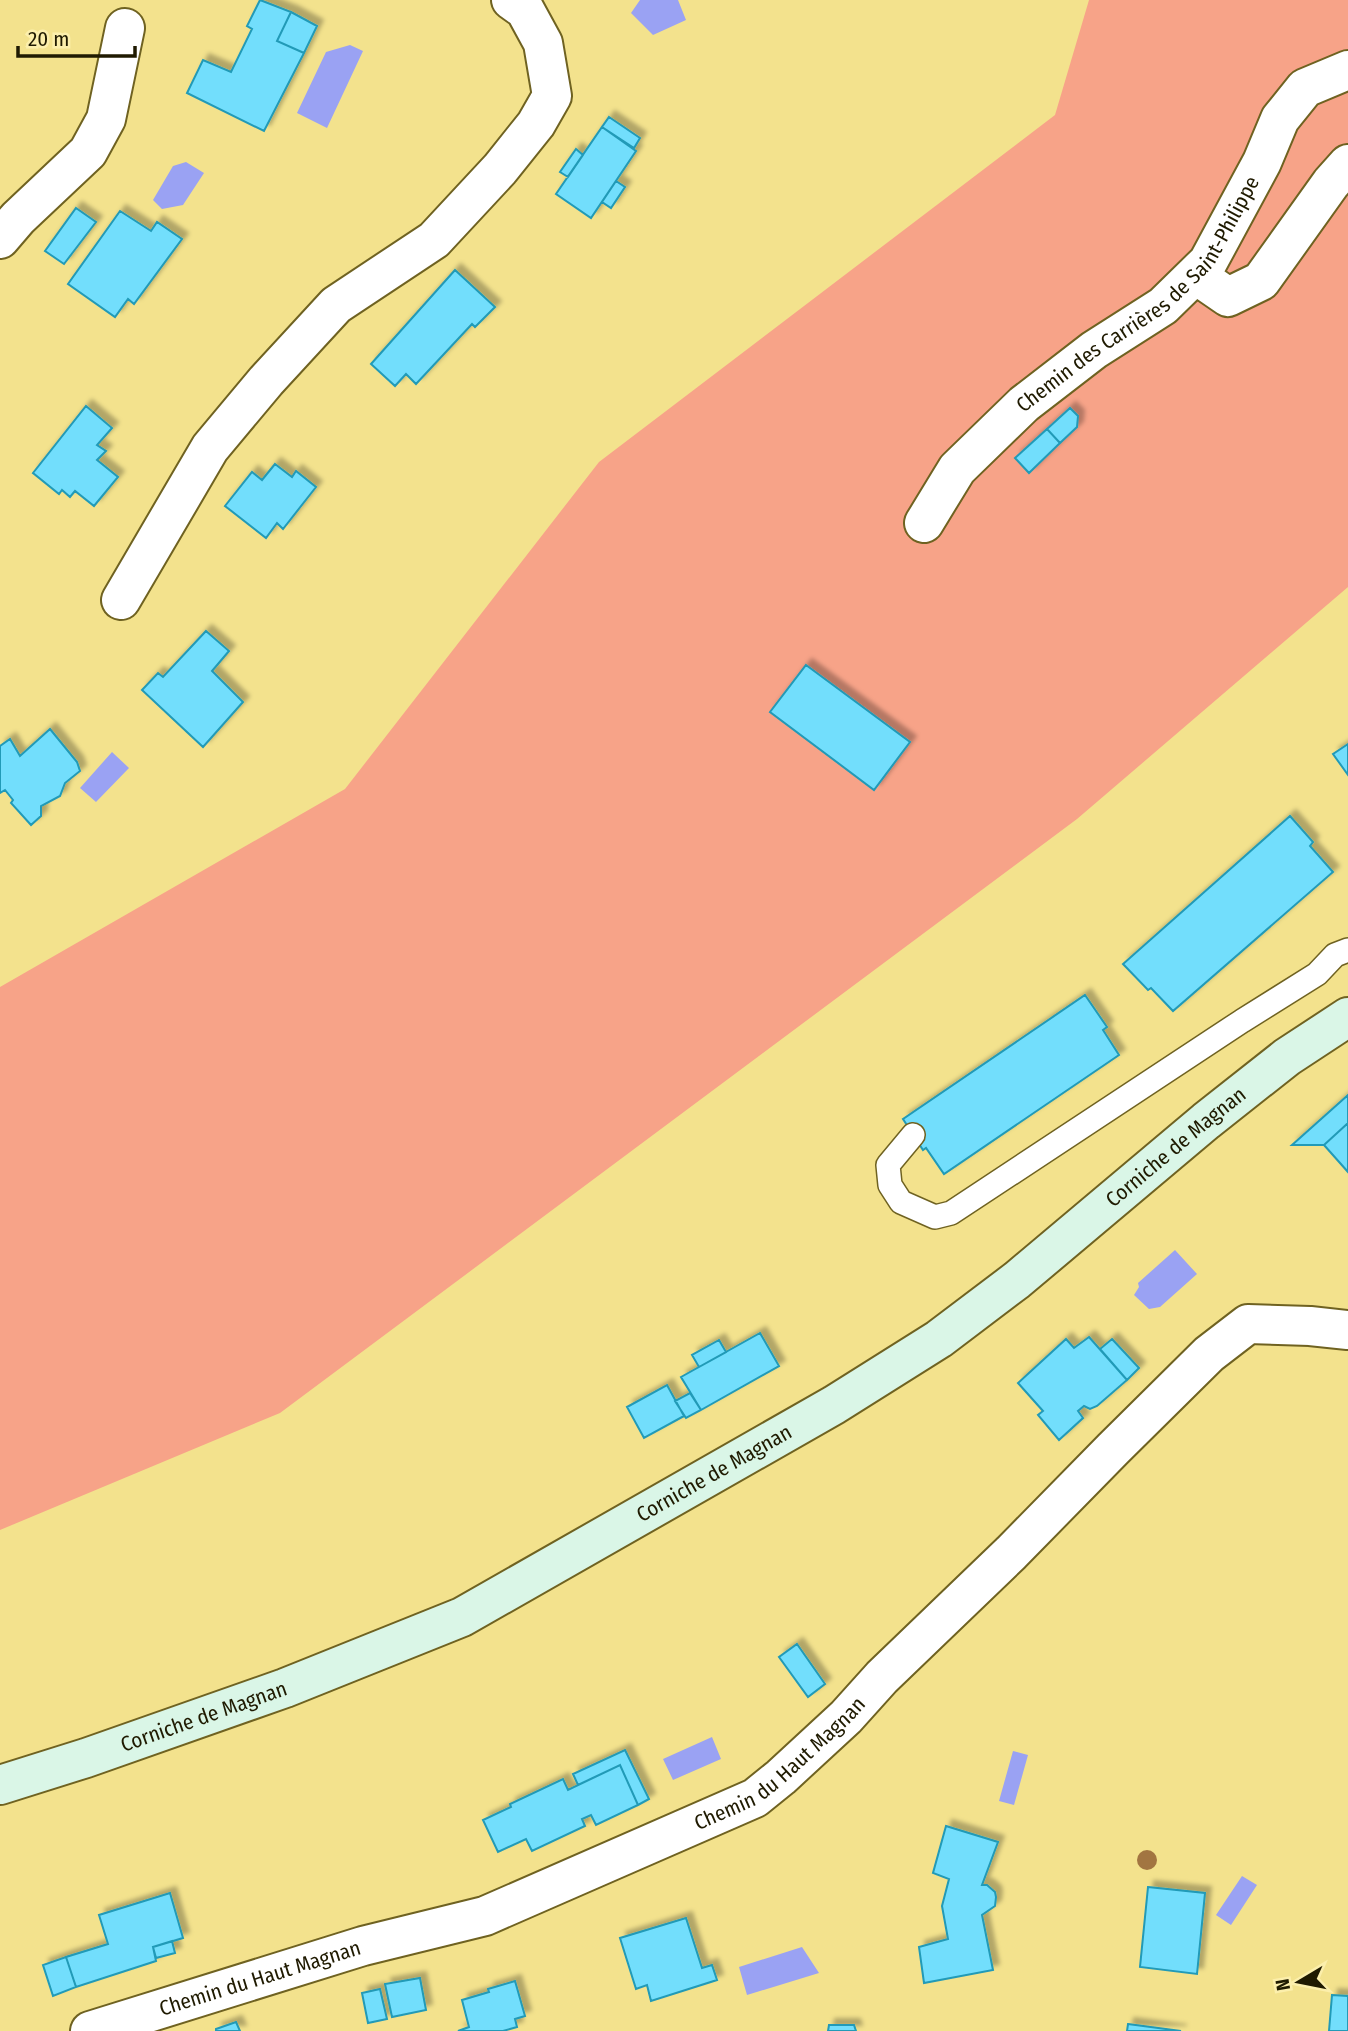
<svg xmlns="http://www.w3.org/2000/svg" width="1348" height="2031" viewBox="0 0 1348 2031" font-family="'Fira Sans Condensed',sans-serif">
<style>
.green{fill:#f7a388}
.water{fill:#9aa2f3}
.building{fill:#72defc;stroke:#219ab7;stroke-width:2;filter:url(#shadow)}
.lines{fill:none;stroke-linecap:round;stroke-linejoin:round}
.lane-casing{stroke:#6f6221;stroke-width:26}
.street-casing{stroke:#6f6221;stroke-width:42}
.secondary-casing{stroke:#6f6221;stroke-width:42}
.lane{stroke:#fff;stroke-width:23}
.street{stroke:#fff;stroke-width:38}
.secondary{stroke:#daf6e7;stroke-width:38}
.tree{fill:#a27541}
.labels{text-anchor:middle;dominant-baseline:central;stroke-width:7;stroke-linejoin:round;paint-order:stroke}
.street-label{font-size:21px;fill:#1f1a01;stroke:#fcefac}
</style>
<defs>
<filter id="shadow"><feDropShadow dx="6" dy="-6" stdDeviation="2" flood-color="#0004"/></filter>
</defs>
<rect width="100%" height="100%" fill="#f3e28d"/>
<path class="green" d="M1089,0H1348V587L1077,819L280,1413L0,1530V987L345,789L599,462L1055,115Z"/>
<path class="water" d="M640,0H678L686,20L653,35L631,13Z
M350,45L363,51L327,128L297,113L326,52Z
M186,162L204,173L183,205L162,209L153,200L173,166Z
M112,752L129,768L96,802L80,788Z
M1175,1250L1197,1274L1160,1307L1149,1309L1134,1295L1139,1287L1138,1283Z
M712,1737L721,1759L673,1780L663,1759Z
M1013,1751L1028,1755L1014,1805L999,1801Z
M1242,1876L1257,1885L1231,1925L1216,1915Z
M802,1947L819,1973L747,1995L739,1967Z"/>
<path class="building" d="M260,0L291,12L277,41L304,53L264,131L187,93L203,60L231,72L252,29L247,26Z
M291,12L317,26L304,53L277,41Z
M609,117L640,138L634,148L602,127Z
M602,127L636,151L591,218L556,194Z
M576,149L583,155L568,177L560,172Z
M616,181L625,187L611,208L602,202Z
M76,208L96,222L64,264L45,251Z
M120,211L151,231L157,222L182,239L134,304L128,299L115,317L68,284Z
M455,270L495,307L475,327L472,324L416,384L406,374L395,386L371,364Z
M86,406L112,428L97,445L106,451L97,460L118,477L94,506L75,491L70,497L62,490L59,494L33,473Z
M1070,408L1078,416L1077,427L1060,443L1047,429Z
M1047,429L1060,443L1029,473L1015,458Z
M275,464L292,477L296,471L316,487L283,529L277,523L266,538L225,506L252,472L262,480Z
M206,631L229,651L212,671L243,702L203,747L142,690L158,673L163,677Z
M806,665L910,742L874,790L770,712Z
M50,729L77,762L80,771L65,783L60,796L41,806V816L31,825L11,803L13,800L5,790L0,793V746L10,739L20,756Z
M1348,744V775L1333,754Z
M1290,816L1313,842L1310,846L1333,872L1173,1011L1151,988L1148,990L1123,964Z
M1085,995L1107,1027L1103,1030L1119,1055L944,1174L926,1148L923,1150L903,1119Z
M1348,1095V1123L1324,1145H1292Z
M1348,1123V1172L1324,1145Z
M760,1333L779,1366L701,1410L681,1377Z
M1089,1337L1127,1380L1097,1406L1090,1409L1084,1406L1078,1411L1083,1418L1059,1440L1038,1415L1043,1411L1018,1383L1066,1339L1074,1348Z
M1112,1339L1139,1368L1127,1380L1100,1349Z
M719,1340L726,1352L699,1367L692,1355Z
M667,1385L684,1416L644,1438L627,1407Z
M690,1393L701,1410L686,1418L675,1401Z
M797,1644L825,1684L808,1697L779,1657Z
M625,1750L649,1799L638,1805L620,1765L578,1785L573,1774Z
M620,1765L638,1805L596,1825L591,1815L582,1819L585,1826L532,1851L526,1839L498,1852L483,1820L511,1807L510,1804L563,1779L568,1790Z
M946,1826L998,1842L982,1885H987L995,1892L996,1897L995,1906L982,1915L993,1970L924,1983L919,1947L948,1939L942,1906L949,1879L933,1873Z
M1148,1887L1205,1893L1197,1974L1140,1967Z
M170,1893L183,1938L153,1947L156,1961L76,1987L66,1957L108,1944L99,1915Z
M686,1918L702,1968L712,1965L717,1980L651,2001L647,1985L636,1989L620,1938Z
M172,1941L175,1953L156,1958L153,1947Z
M66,1957L76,1987L53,1996L43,1965Z
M420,1978L426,2010L392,2017L385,1984Z
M515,1981L525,2016L515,2019L517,2027L503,2031H458L469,2027L462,2000L489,1992L488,1989Z
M380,1989L387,2019L368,2023L362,1993Z
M1332,1995L1348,1996V2031H1329Z
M236,2022L240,2031H216V2029Z
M1128,2024L1181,2031H1127Z
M829,2025H854L856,2031H828Z"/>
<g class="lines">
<g class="lane-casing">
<path id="lane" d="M913,1135L888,1165L890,1185L901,1202L935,1217L951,1213L1242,1021L1317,974L1335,955L1348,950"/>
</g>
<g class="street-casing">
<g id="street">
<path d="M0,239L18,218L88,152L106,119L125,28"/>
<path d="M1196,275L1228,297L1261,281L1331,183L1348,164"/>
<path id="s1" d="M924,523L957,469L1024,404L1094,350L1163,306L1208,262L1262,162L1280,119L1305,88L1348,70"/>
<path d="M121,600L210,448L266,381L336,305L434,240L500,169L536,124L552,96L543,43L525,10L511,0"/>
<path id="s2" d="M90,2031L363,1946L485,1916L755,1798L781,1777L846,1717L882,1677L1011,1553L1113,1449L1209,1354L1248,1324L1310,1326L1348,1330"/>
</g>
</g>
<g class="secondary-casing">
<g id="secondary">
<path id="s3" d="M0,1785L86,1758L285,1688L462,1617L834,1405L939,1339L1017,1280L1206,1121L1287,1057L1348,1017"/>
</g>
</g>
<use href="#lane" class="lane"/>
<use href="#street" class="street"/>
<use href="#secondary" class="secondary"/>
</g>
<circle class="tree" cx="1147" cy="1860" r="10"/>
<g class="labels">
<g class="street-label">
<text stroke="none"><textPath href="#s1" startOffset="318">Chemin des Carrières de Saint-Philippe</textPath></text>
<text stroke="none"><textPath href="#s3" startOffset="1349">Corniche de Magnan</textPath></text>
<text stroke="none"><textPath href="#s3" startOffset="782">Corniche de Magnan</textPath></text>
<text stroke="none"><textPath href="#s3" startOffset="215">Corniche de Magnan</textPath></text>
<text stroke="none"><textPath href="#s2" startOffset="746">Chemin du Haut Magnan</textPath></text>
<text stroke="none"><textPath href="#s2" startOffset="178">Chemin du Haut Magnan</textPath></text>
</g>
</g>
<g transform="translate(1299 1982) rotate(260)" stroke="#fcefac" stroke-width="5" paint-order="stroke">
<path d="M0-5L12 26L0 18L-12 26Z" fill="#1f1a01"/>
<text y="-10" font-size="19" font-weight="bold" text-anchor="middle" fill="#1f1a01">N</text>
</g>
<path d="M18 46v10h117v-10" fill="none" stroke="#1f1a01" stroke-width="3.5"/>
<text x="28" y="46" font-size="21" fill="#1f1a01" stroke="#fcefac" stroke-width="5" paint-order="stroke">20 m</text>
</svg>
